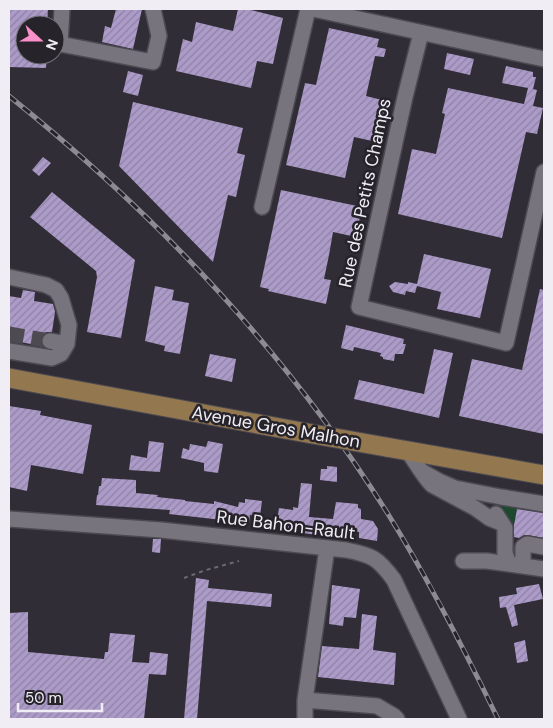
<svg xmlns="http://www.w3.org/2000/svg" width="553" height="728" viewBox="0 0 553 728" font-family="'DM Sans',sans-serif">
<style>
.green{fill:#1c482e}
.building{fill:url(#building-hatch)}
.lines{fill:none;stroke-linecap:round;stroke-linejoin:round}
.minor-tunnel{stroke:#4d4a52;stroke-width:15;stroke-dasharray:15 8;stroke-linecap:butt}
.minor-casing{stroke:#4c4951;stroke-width:18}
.major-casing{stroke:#4c4951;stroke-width:21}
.path{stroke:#6b6971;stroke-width:2;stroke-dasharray:4 4;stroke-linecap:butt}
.minor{stroke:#77747e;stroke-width:15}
.major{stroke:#93774f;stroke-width:19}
.rail-casing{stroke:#8d8b92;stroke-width:5}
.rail{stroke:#26232b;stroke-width:3;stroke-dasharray:9;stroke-linecap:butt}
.major-bridge-casing{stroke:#4c4951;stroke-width:21;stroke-linecap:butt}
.major-bridge{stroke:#93774f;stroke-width:19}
.labels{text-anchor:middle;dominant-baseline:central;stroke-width:5;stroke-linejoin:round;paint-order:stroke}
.street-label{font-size:18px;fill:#f0eef4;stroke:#26232b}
</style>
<defs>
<pattern id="building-hatch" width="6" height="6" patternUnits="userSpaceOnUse" patternTransform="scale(1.25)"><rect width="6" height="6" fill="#ac9bc9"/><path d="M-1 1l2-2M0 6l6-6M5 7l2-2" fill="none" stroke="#8e82a3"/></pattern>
</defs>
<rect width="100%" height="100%" fill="#302d36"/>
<path class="green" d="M500,503H518L511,537L498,508V506Z"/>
<path class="building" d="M9,9H48L47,25H25V55H47L46,68L9,67Z
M116,9H142L133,49L102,42L105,26L111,28Z
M238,9H247L283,18L273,64L257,61L251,88L176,71L183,39L192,42L196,22L233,31Z
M329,28L379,39L377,47L386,49L384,57L375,56L366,96L386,101L383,116H385L383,125L381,124L377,142L354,137L345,178L286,165L305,83L316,85Z
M447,53L474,59L470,75L444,69Z
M506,66L533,72V77H536L533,89L537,90L533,106L543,108L537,134L526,132L502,238L398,214L412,149L436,154L445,114L442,113L448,88L524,104L528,88L502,83Z
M128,71L143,75L138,96L123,92Z
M133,102L243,128L237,153L245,155L236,197L228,195L213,262L119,166Z
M43,157L51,163L39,176L32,170Z
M281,190L362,207L356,237L333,232L329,255L324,279L331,280L326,304L268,291L269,289L260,287Z
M52,192L135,260L121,338L87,332L97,277L96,271L30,217Z
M424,254L491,269L480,318L437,309L441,292L417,286L415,293L406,291L405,295L393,292L389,286L395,282L408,284V282L417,284Z
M155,286L174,290L172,300L189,303L180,354L164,351L165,346L145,341Z
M540,289L544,290V434L459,416L472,359L522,370Z
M23,290L35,292L34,301L53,304L55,312L52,332H46L43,335L41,340L42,346L9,340V296L21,298Z
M346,325L404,339L403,344H406L403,354H395L394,361L383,359V357L380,356L381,353L354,347L353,351L341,348Z
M434,349L453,353L439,418L354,399L359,380L424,394Z
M210,354L236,359L232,382L205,376Z
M9,406L41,411L40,415L92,425L83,474L31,465L27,491L9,487Z
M149,441L164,443L160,472L129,470L131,455L147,458Z
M208,441L223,444L218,473L204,471V463L181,458L183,448L189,450L190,444L206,447Z
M327,466L337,467V482L320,480L321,469H327Z
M102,478L136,480V493L158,495L157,497L185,500V501L214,504V501L238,507L239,502L245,503V499L262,501L260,516L250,515L249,523L169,514L170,510L96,505L97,495H98L99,486H101Z
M301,483L312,484L309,517L333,519L336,502L358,504V508L361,509V519L373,521L378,529L377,541L359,538V532L330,529L329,536L274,530L277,514L278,515L279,508L293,510V507L298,508Z
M517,509L544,513V538L528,535H524L519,538L514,537V525Z
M153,539H161L160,553L152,552Z
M196,578L209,580L208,588L272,594L271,607L207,601L197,719H184Z
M539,584L543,599L514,605L518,625L512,627L506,607L500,608L499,597L517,594L516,588Z
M332,585L360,589L356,618L344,617L343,626L329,624Z
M28,612V652L104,659L105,652H108L110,633L135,635L132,662L149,663L150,652L168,654L166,675L149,674L144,719H9V613Z
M362,614L377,616L373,650L396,653L394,685L318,677L322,646L359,649Z
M525,640L528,661L517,663L514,643Z"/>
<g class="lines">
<path class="minor-tunnel" d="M9,334L50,341"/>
<g class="minor-casing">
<path id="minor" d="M62,9L60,44L153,62L159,36L153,9
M313,9L544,59
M421,33L405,97L359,307L506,343L544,172
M262,207L308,9
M9,277L46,285L56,290L61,298L69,325L67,344L61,354L52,358L9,351
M50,341L67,344
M407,450C415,461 423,476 432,485L475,508L489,518L501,523
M423,472L439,481L455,488L501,497L544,504
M496,514L505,528V553L509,564
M9,519L161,530L346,550C372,555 378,558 394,580L459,719
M463,561H487L544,569
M523,566V547L527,544L544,547
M305,700L377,706L394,716L397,719
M305,719V700L327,548"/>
</g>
<g class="major-casing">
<path id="major" d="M9,378L307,433
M386,447L544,475"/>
</g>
<path class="path" d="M184,578L206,570L239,561"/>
<use href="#minor" class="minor"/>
<use href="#major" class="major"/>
<g class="rail-casing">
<path id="rail" d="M9,96C156,214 288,354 388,514C429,580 464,649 498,719"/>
</g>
<use href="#rail" class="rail"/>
<g class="major-bridge-casing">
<path id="major-bridge" d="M307,433L386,447"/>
</g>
<use href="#major-bridge" class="major-bridge"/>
</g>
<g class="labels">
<g class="street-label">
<text transform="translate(365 193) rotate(-78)">Rue des Petits Champs</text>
<text transform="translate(276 427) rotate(10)">Avenue Gros Malhon</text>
<text transform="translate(286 525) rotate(7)">Rue Bahon-Rault</text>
</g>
</g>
<rect width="553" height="728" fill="none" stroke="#f0eef4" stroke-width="20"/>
<g transform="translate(40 40) rotate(111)"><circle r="24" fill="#26232b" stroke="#77747b"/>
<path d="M0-4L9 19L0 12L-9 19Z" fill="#f990ca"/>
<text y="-8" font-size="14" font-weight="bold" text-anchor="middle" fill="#f0eef4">N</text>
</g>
<path d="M18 703v8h84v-8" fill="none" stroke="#f0eef4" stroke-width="2.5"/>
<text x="25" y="703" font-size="15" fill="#f0eef4" stroke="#26232b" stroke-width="4" paint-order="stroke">50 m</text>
</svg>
